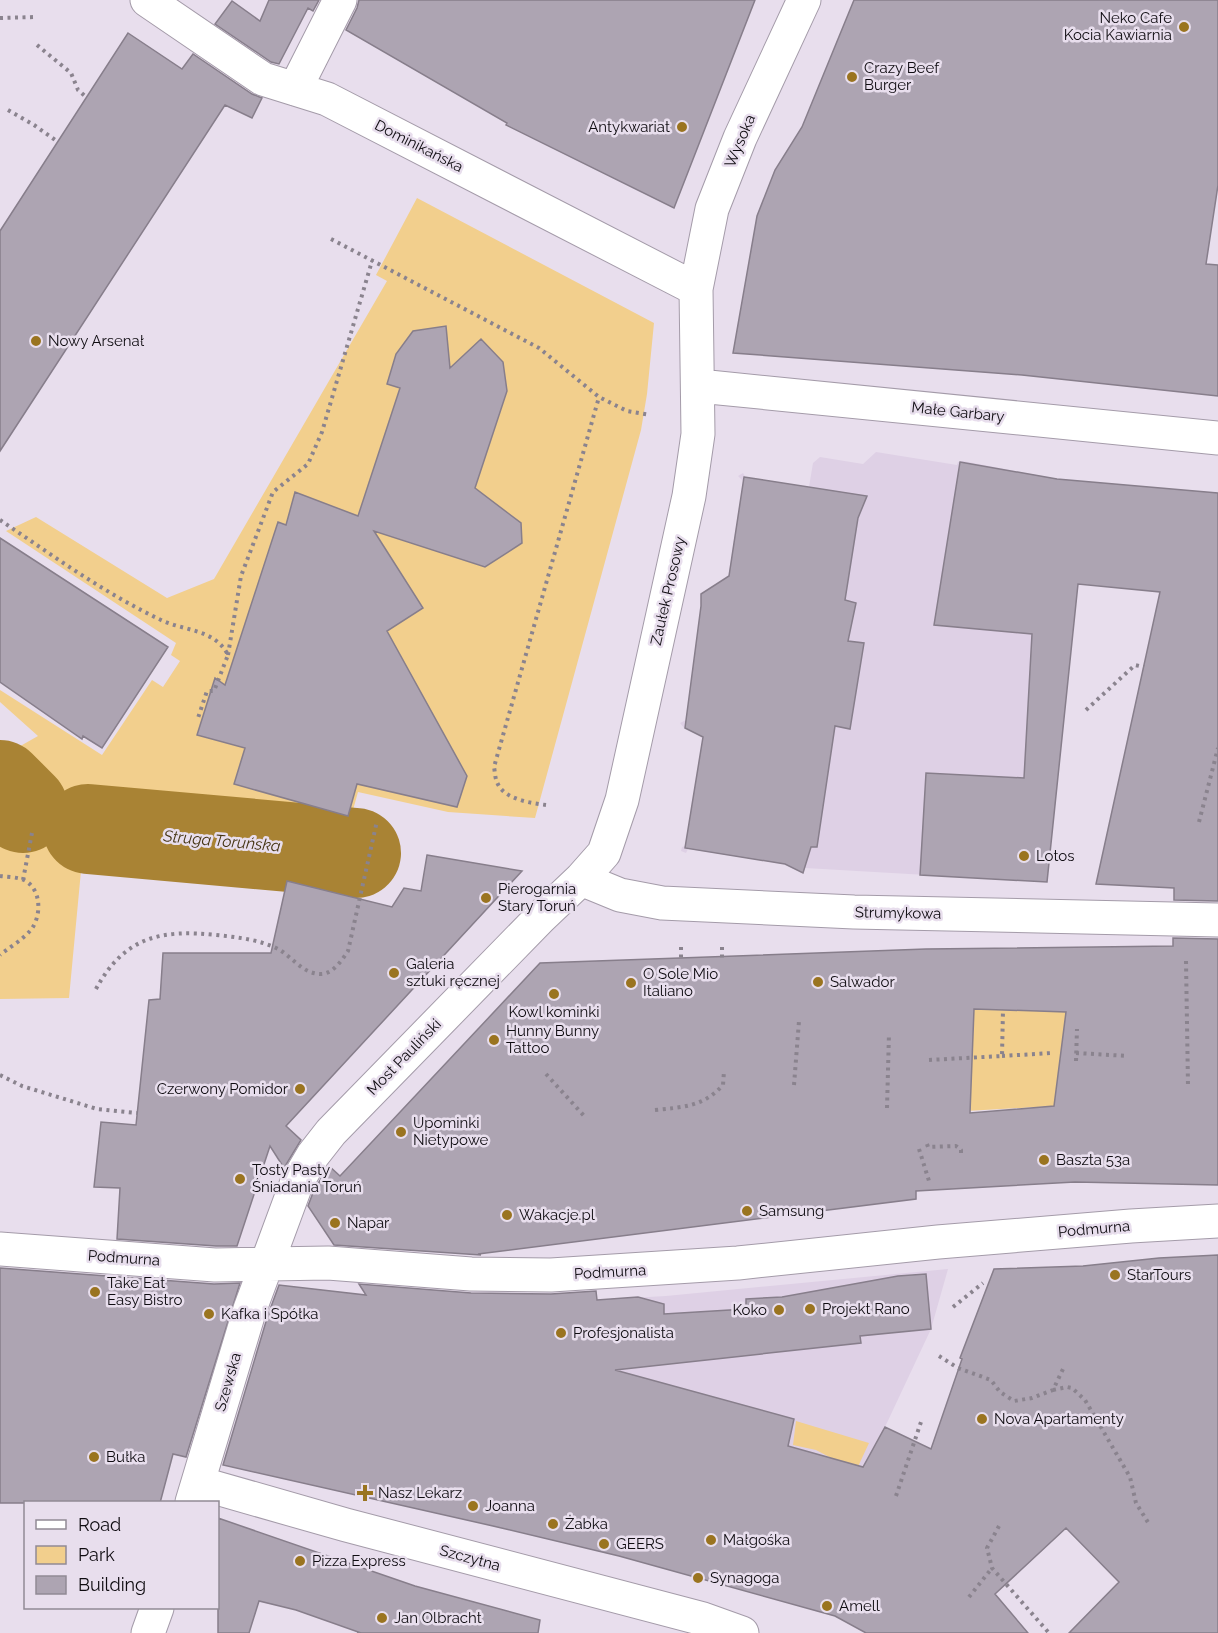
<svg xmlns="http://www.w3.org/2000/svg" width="1218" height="1633" viewBox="0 0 1218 1633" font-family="Raleway,sans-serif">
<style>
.built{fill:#ded0e5}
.green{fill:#f2cf8d}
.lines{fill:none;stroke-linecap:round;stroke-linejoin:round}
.river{stroke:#a98334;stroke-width:90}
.building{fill:#ada4b2;stroke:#877e8b;stroke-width:1.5;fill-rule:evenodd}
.minor-casing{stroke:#a49ba9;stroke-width:35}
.path{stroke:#8a838e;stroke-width:4;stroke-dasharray:3 4.5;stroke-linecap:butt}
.minor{stroke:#fff;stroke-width:33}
.poi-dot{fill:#9a7420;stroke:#e8deed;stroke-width:2}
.labels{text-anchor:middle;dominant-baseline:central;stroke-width:5;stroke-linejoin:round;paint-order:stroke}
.poi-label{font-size:15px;fill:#0f0c11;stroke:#e8deed;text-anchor:start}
.street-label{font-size:15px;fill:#0f0c11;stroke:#e8deed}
.water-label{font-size:16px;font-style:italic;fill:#431;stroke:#e8deed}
</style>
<rect width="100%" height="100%" fill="#e8deed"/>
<path class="built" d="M876,452L957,465L958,462L963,461L1057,479L1033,634L1022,815L1013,880L805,868L802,871L797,866L688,849L686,853L681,851L682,847L685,846L705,726L684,728L680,723L686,720L695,651H697L705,600L702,595L706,593L725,599L743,481L738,476L743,473L746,478L809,487L813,463L820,457L863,464Z
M948,1269L931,1329L885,1427L860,1473L643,1455L619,1556L493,1526L541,1303L666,1296Z"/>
<path class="green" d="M417,198L654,323L647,394L641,430L535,818L448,812L358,792L345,839L86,818L69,998L0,999V746L8,753L38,736L0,702V690L102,755L152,680L163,687L180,661L171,655L176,643L6,531L36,517L167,598L214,579L387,281L376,275Z
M974,1009L1066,1012L1054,1106L932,1113L973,1037Z
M796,1421L869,1443L856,1471L816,1450L793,1445Z"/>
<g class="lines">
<path class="river" d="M0,785L23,808
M88,829L356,853"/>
</g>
<path class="building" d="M269,0H319L313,11L308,8L279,64L271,62L215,24L232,1L260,21Z
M359,0H755L674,208L506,125L507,123L346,30L357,8Z
M854,0H1218V185L1206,264L1218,265V396L1022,375L733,353L757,216L775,170L802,127Z
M128,33L182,69L193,54L252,94L262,98L252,118L225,105L0,451V231Z
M446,326L450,368L481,339L503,362L507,391L475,488L521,523L522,543L485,567L374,531L423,608L387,631L467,776L457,807L357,784L348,816L234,784L245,748L197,735L215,678L225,685L278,522L286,525L295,492L358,516L400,388L387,384L396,354L413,331Z
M960,462L1057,479L1218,493V901L1174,900V888L1096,884L1160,592L1078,584L1047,882L920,875L926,773L1024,778L1032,634L934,625Z
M744,477L867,496L858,518L845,600L856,603L848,641L864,643L850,729L835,726L817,847H811L803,873L785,864L685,848L703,737L685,728L701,606V594L729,576Z
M0,538L168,647L102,748L83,736L82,739L0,682Z
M427,855L522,871L286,1126L301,1140L284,1168L270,1146L237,1246H216L117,1239L120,1188L94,1187L101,1122L136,1125L149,1000L160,999L163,953H271L287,881L392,907L404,888L421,891Z
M1173,938L1218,939V1185L1075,1182L916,1191V1199L478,1254L481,1255L334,1245L308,1206L314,1190L329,1166L340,1176L540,963L926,949L1173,946ZM974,1009L1066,1012L1054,1106L970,1113Z
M1218,1255V1633H1069L1119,1582L1066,1528L995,1594L1028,1633H866L835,1616L619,1556L493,1526L223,1465L268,1315L279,1285L366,1295L359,1284L471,1293L551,1294L596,1291L597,1300L638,1297L664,1304V1314L746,1309V1299L782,1297L898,1276L926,1274L931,1329L860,1336L861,1343L615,1370L794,1419L788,1446L863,1467L885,1427L931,1449L962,1359L960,1358L994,1269L1083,1266L1159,1258Z
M0,1268L214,1284L240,1283L186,1457L173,1454L160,1503H0Z
M218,1518L415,1586L540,1620L538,1633H361L296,1610L259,1601L249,1633H218Z"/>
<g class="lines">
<g class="minor-casing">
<path id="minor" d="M147,0L263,79L327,99L696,289
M295,89L340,0
M699,386L1218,438
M581,879L620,895L662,903L854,912L1218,920
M0,1249L215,1265L328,1263L471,1274L551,1275L738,1263L938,1242L1131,1226L1218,1221
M199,1483L346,1525L703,1619L742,1633
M192,1502L250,1309L297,1182L313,1155L331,1132L541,917L581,879L604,853L622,800L689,496L698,434L696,289L712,209L740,138L804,0
M148,1633L157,1608"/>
</g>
<path class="path" d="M0,18L36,17
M37,45L71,73L78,90L86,97
M8,110L34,125L58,142
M331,239L539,348L599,397L627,411L650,415
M0,520C52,555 104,593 161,620C184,631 215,629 228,655L214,691H207L198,718
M228,655L241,576L273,492L308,464L322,432L372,261
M1086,710L1135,665L1144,667
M546,805C530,803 503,799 497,782C495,778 495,772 494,767L599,397
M1199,822L1218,748
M0,876C7,877 17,877 24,880C42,889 42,917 30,931C22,940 10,947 0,955
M23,880L32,833
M681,947V961
M722,947V959
M1186,961L1188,1086
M96,989C124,937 161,929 216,935C236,937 255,939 274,947C291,954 301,974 321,974C333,974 342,960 348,951L377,821
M1076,1053L1128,1056
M1002,1056L1052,1053
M929,1060L1002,1056L1003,1010
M1076,1061L1077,1029
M546,1074L586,1118
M0,1075L22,1086L97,1109L137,1113
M794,1085L799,1021
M887,1108L889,1033
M655,1110C683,1107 703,1107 723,1085L724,1071
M927,1144L928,1147L956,1146L961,1150V1157
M919,1149L929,1181
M953,1307L983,1283
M939,1356L958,1368L991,1380L1000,1392L1014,1401L1032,1398L1053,1390L1064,1367
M1053,1390L1067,1387L1072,1388L1085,1400L1130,1477L1136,1503L1149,1524
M896,1496L922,1419
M999,1526L987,1548L992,1568L1049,1633
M969,1597L992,1568
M359,1633V1632"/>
<use href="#minor" class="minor"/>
</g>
<g class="poi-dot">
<circle cx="1184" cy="27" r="6"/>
<circle cx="852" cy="77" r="6"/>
<circle cx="682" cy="127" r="6"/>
<circle cx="36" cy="341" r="6"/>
<circle cx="1024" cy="856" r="6"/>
<circle cx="486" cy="898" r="6"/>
<circle cx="394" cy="973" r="6"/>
<circle cx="818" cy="982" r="6"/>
<circle cx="631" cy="983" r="6"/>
<circle cx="554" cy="994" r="6"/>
<circle cx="494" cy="1040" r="6"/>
<circle cx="300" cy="1089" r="6"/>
<circle cx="401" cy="1132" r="6"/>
<circle cx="1044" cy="1160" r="6"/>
<circle cx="240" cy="1179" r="6"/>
<circle cx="747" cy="1211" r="6"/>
<circle cx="507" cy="1215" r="6"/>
<circle cx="335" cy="1223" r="6"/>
<circle cx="1115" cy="1275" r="6"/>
<circle cx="95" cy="1292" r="6"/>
<circle cx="810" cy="1309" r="6"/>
<circle cx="779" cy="1310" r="6"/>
<circle cx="209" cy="1314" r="6"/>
<circle cx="561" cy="1333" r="6"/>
<circle cx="982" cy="1419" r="6"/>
<circle cx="94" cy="1457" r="6"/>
<path d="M362 1484h6v6h6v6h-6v6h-6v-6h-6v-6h6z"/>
<circle cx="473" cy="1506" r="6"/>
<circle cx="553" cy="1524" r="6"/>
<circle cx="711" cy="1540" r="6"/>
<circle cx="604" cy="1544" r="6"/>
<circle cx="300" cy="1561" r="6"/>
<circle cx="698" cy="1578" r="6"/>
<circle cx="827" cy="1606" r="6"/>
<circle cx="382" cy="1618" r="6"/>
</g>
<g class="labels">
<g class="poi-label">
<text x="1172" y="18" text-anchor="end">Neko Cafe<tspan x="1172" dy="17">Kocia Kawiarnia</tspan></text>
<text x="864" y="68">Crazy Beef<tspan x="864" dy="17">Burger</tspan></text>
<text x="670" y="127" text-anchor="end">Antykwariat</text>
<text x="48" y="341">Nowy Arsenał</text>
<text x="1036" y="856">Lotos</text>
<text x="498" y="889">Pierogarnia<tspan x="498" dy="17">Stary Toruń</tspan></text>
<text x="406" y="964">Galeria<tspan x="406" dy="17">sztuki ręcznej</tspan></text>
<text x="643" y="974">O Sole Mio<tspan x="643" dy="17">Italiano</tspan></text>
<text x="830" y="982">Salwador</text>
<text x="554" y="1012" text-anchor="middle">Kowl kominki</text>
<text x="506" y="1031">Hunny Bunny<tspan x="506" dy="17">Tattoo</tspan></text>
<text x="288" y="1089" text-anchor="end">Czerwony Pomidor</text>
<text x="413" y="1123">Upominki<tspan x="413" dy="17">Nietypowe</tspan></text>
<text x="1056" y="1160">Baszta 53a</text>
<text x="252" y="1170">Tosty Pasty<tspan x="252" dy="17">Śniadania Toruń</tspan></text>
<text x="759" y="1211">Samsung</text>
<text x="519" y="1215">Wakacje.pl</text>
<text x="347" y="1223">Napar</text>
<text x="1127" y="1275">StarTours</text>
<text x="107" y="1283">Take Eat<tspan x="107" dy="17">Easy Bistro</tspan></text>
<text x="822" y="1309">Projekt Rano</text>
<text x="767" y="1310" text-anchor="end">Koko</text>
<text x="221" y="1314">Kafka i Spółka</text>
<text x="573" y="1333">Profesjonalista</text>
<text x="994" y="1419">Nova Apartamenty</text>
<text x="106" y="1457">Bułka</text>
<text x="378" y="1493">Nasz Lekarz</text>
<text x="485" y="1506">Joanna</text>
<text x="565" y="1524">Żabka</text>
<text x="723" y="1540">Małgośka</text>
<text x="616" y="1544">GEERS</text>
<text x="312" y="1561">Pizza Express</text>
<text x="710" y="1578">Synagoga</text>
<text x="839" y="1606">Amell</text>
<text x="394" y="1618">Jan Olbracht</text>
</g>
<g class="street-label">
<text transform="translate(740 141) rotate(-67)">Wysoka</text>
<text transform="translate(419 146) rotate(27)">Dominikańska</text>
<text transform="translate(958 412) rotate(6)">Małe Garbary</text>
<text transform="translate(668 591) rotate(-77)">Zaułek Prosowy</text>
<text transform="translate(898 913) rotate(1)">Strumykowa</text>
<text transform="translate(404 1057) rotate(-46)">Most Pauliński</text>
<text transform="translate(1094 1229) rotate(-5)">Podmurna</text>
<text transform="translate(124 1258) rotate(4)">Podmurna</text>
<text transform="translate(610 1272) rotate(-3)">Podmurna</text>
<text transform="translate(228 1382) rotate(-74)">Szewska</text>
<text transform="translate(470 1558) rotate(15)">Szczytna</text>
</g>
<g class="water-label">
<text transform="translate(222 841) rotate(5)">Struga Toruńska</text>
</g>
</g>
<rect x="24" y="1501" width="195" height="108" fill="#e8deed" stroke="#918a95" stroke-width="1.5"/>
<rect x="36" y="1520" width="30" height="9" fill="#ffffff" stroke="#918a95" stroke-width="1.5"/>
<text x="78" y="1531" font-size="18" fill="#0f0c11">Road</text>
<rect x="36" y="1546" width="30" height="18" fill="#f2cf8d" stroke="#918a95" stroke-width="1.5"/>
<text x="78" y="1561" font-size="18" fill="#0f0c11">Park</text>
<rect x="36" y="1576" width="30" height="18" fill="#ada4b2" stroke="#918a95" stroke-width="1.5"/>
<text x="78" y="1591" font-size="18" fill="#0f0c11">Building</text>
</svg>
